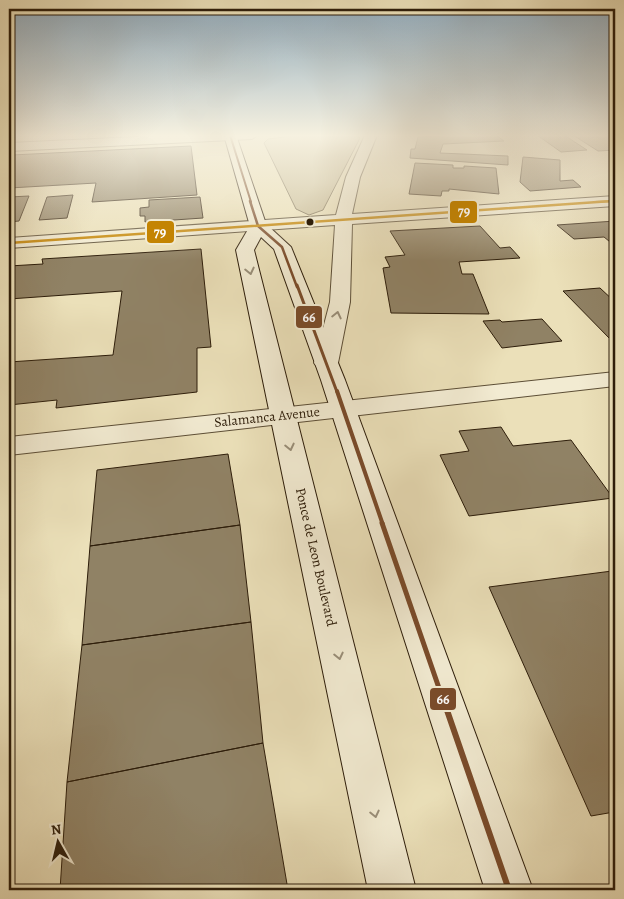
<svg xmlns="http://www.w3.org/2000/svg" width="624" height="899" viewBox="0 0 624 899" font-family="Alegreya,serif">
<style>
.green{fill:#cbbf9b;stroke:#7c6e52}
.building{fill:#908265;stroke:#2d1d0a}
.lines{fill:none;stroke-linecap:round;stroke-linejoin:round}
.street-casing{stroke:#5c4e36;stroke-width:2}
.secondary-casing{stroke:#2d1d0a;stroke-width:2}
.street{fill:#f2ebd2;fill-rule:evenodd}
.secondary{fill:#f2ebd2;fill-rule:evenodd}
.bus-1-far5-casing{stroke:#f2ebd2;stroke-width:4}
.bus-1-far4-casing{stroke:#f2ebd2;stroke-width:5}
.bus-1-far3-casing{stroke:#f2ebd2;stroke-width:6}
.bus-1-far2-casing{stroke:#f2ebd2;stroke-width:8}
.bus-1-far1-casing{stroke:#f2ebd2;stroke-width:9}
.bus-1-casing{stroke:#f2ebd2;stroke-width:10}
.bus-2-far1-casing{stroke:#f2ebd2;stroke-width:4}
.bus-2-casing{stroke:#f2ebd2;stroke-width:5}
.bus-1-far5{stroke:#7a4b2a;stroke-width:2}
.bus-1-far4{stroke:#7a4b2a;stroke-width:2.5}
.bus-1-far3{stroke:#7a4b2a;stroke-width:3}
.bus-1-far2{stroke:#7a4b2a;stroke-width:4}
.bus-1-far1{stroke:#7a4b2a;stroke-width:5}
.bus-1{stroke:#7a4b2a;stroke-width:6}
.bus-2-far1{stroke:#c48402;stroke-width:2}
.bus-2{stroke:#c48402;stroke-width:2.5}
.oneway{stroke:#998e78}
.bus-dot{fill:#2d1d0a;stroke:#f2ebd2;stroke-width:2}
.labels{text-anchor:middle;dominant-baseline:central;stroke-width:4;stroke-linejoin:round;paint-order:stroke}
.street-label{font-size:14px;fill:#2d1d0a;stroke:#f2ebd2}
.line-badge{stroke:#f2ebd2;stroke-width:2}
.badge-label{font-size:14px;text-anchor:middle;font-weight:bold;fill:#fff}
</style>
<rect width="100%" height="100%" fill="#ebe0b9"/>
<filter id="stains"><feTurbulence type="fractalNoise" baseFrequency=".004" numOctaves="4"/><feColorMatrix values="0 0 0 0 .2 0 0 0 0 .09 0 0 0 0 .02 0 0 0 .5 -.17"/></filter>
<radialGradient id="worn" r=".72"><stop offset=".6" stop-color="#630" stop-opacity="0"/><stop offset="1" stop-color="#630" stop-opacity=".3"/></radialGradient>
<path class="green" d="M355,135L360,138L323,210L309,215L296,209L264,143L268,139L301,135Z"/>
<path class="building" d="M458,135H496L504,141L443,144L440,153L508,156V165L410,158L411,149H415L418,137Z
M537,135H564L587,150L561,152Z
M573,135H605L615,141V150L598,151Z
M191,146L197,195L92,202L96,183L9,188V161L12,155Z
M523,157L560,160V181L573,180L581,187L530,191L520,182Z
M415,163L453,165V168H464V166L496,168L499,194L449,189V191H442L441,196L409,194Z
M73,195L67,218L39,220L47,197Z
M29,196L19,221L9,222V197Z
M200,197L203,218L145,222V216H140V208L149,207V200Z
M615,221V246L604,237L574,239L557,225Z
M480,226L500,248L510,247L520,258L459,262L462,274H473L489,314L391,313L383,268L390,267L385,257L405,255L390,231Z
M201,249L211,347L197,348V392L56,408L57,400L9,405V362L113,355L122,291L9,299V266L43,264L42,259Z
M600,288L615,302V341H612L563,291Z
M542,319L562,341L502,348L483,321L500,320L502,322Z
M501,427L513,446L571,440L613,498L469,516L440,455L469,451L459,431Z
M228,454L240,525L90,546L97,470Z
M240,525L251,622L82,645L90,546Z
M612,571L615,576V814L614,812L591,816L489,587Z
M251,622L263,743L67,782L82,645Z
M263,743L288,890H60L67,782Z"/>
<g class="lines">
<g class="street-casing">
<path id="street" d="M178,135H258L252,139L9,151V143Z
M365,135H377L360,177L352,214L615,196V206L352,224L350,302L338,363L334,368L326,370L318,368L314,363L330,302L335,225L9,248V238L336,215L346,177Z
M615,372V386L9,455V437Z"/>
</g>
<g class="secondary-casing">
<path id="secondary" d="M224,135H236L266,224L291,247L345,380L533,890H485L321,380L274,249L261,237L254,250L416,890H368L236,250L250,226Z"/>
</g>
<use href="#street" class="street"/>
<use href="#secondary" class="secondary"/>
<g class="bus-1-far5-casing">
<path id="bus-1-far5" d="M230,135L251,202"/>
</g>
<g class="bus-1-far4-casing">
<path id="bus-1-far4" d="M250,201L258,226L282,247L297,287"/>
</g>
<g class="bus-1-far3-casing">
<path id="bus-1-far3" d="M297,285L337,392"/>
</g>
<g class="bus-1-far2-casing">
<path id="bus-1-far2" d="M337,391L383,525"/>
</g>
<g class="bus-1-far1-casing">
<path id="bus-1-far1" d="M382,523L440,691"/>
</g>
<g class="bus-1-casing">
<path id="bus-1" d="M440,690L509,890"/>
</g>
<g class="bus-2-far1-casing">
<path id="bus-2-far1" d="M594,202L615,201"/>
</g>
<g class="bus-2-casing">
<path id="bus-2" d="M9,243L612,201"/>
</g>
<use href="#bus-1-far5" class="bus-1-far5"/>
<use href="#bus-1-far4" class="bus-1-far4"/>
<use href="#bus-1-far3" class="bus-1-far3"/>
<use href="#bus-1-far2" class="bus-1-far2"/>
<use href="#bus-1-far1" class="bus-1-far1"/>
<use href="#bus-1" class="bus-1"/>
<use href="#bus-2-far1" class="bus-2-far1"/>
<use href="#bus-2" class="bus-2"/>
</g>
<defs><path id="oneway-chevron" d="M-2-3.5L2.5 0L-2 3.5" fill="none" stroke-width="1.6" stroke-linecap="round" stroke-linejoin="round" transform="scale(1.25)"/></defs>
<g class="oneway">
<use href="#oneway-chevron" transform="translate(250 271) rotate(77)"/>
<use href="#oneway-chevron" transform="translate(337 315) rotate(-77)"/>
<use href="#oneway-chevron" transform="translate(290 447) rotate(77)"/>
<use href="#oneway-chevron" transform="translate(339 656) rotate(77)"/>
<use href="#oneway-chevron" transform="translate(375 814) rotate(77)"/>
</g>
<linearGradient id="sky" x2="0" y2="1"><stop stop-color="#8fabbe"/><stop offset="0.52" stop-color="#f6f1e0"/><stop offset="1" stop-color="#f6f1e0" stop-opacity="0"/></linearGradient>
<rect width="624" height="261" fill="url(#sky)"/>
<circle class="bus-dot" cx="310" cy="222" r="4.5"/>
<g class="labels">
<g class="street-label">
<text transform="translate(267 417) rotate(-6)">Salamanca Avenue</text>
<text transform="translate(316 557) rotate(77)">Ponce de Leon Boulevard</text>
</g>
</g>
<g class="line-badge">
<rect x="449" y="200" width="29" height="24" rx="5" fill="#c48402"/>
<rect x="146" y="220" width="29" height="24" rx="5" fill="#c48402"/>
<rect x="295" y="305" width="28" height="24" rx="5" fill="#7a4b2a"/>
<rect x="429" y="687" width="28" height="24" rx="5" fill="#7a4b2a"/>
</g>
<g class="badge-label">
<text x="464" y="216">79</text>
<text x="160" y="237">79</text>
<text x="309" y="322">66</text>
<text x="443" y="704">66</text>
</g>
<rect width="624" height="899" fill="none" stroke="#ebe0b9" stroke-width="30"/>
<rect x="10" y="10" width="604" height="879" fill="none" stroke="#2d1d0a" stroke-width="2.5"/>
<rect x="15" y="15" width="594" height="869" fill="none" stroke="#2d1d0a"/>
<g transform="translate(58 842) rotate(352)" stroke="#f2ebd2" stroke-width="4" paint-order="stroke">
<path d="M0-4L9 19L0 12L-9 19Z" fill="#2d1d0a"/>
<text y="-8" font-size="14" font-weight="bold" text-anchor="middle" fill="#2d1d0a">N</text>
</g>
<rect width="100%" height="100%" filter="url(#stains)"/>
<rect width="100%" height="100%" fill="url(#worn)"/>
</svg>
